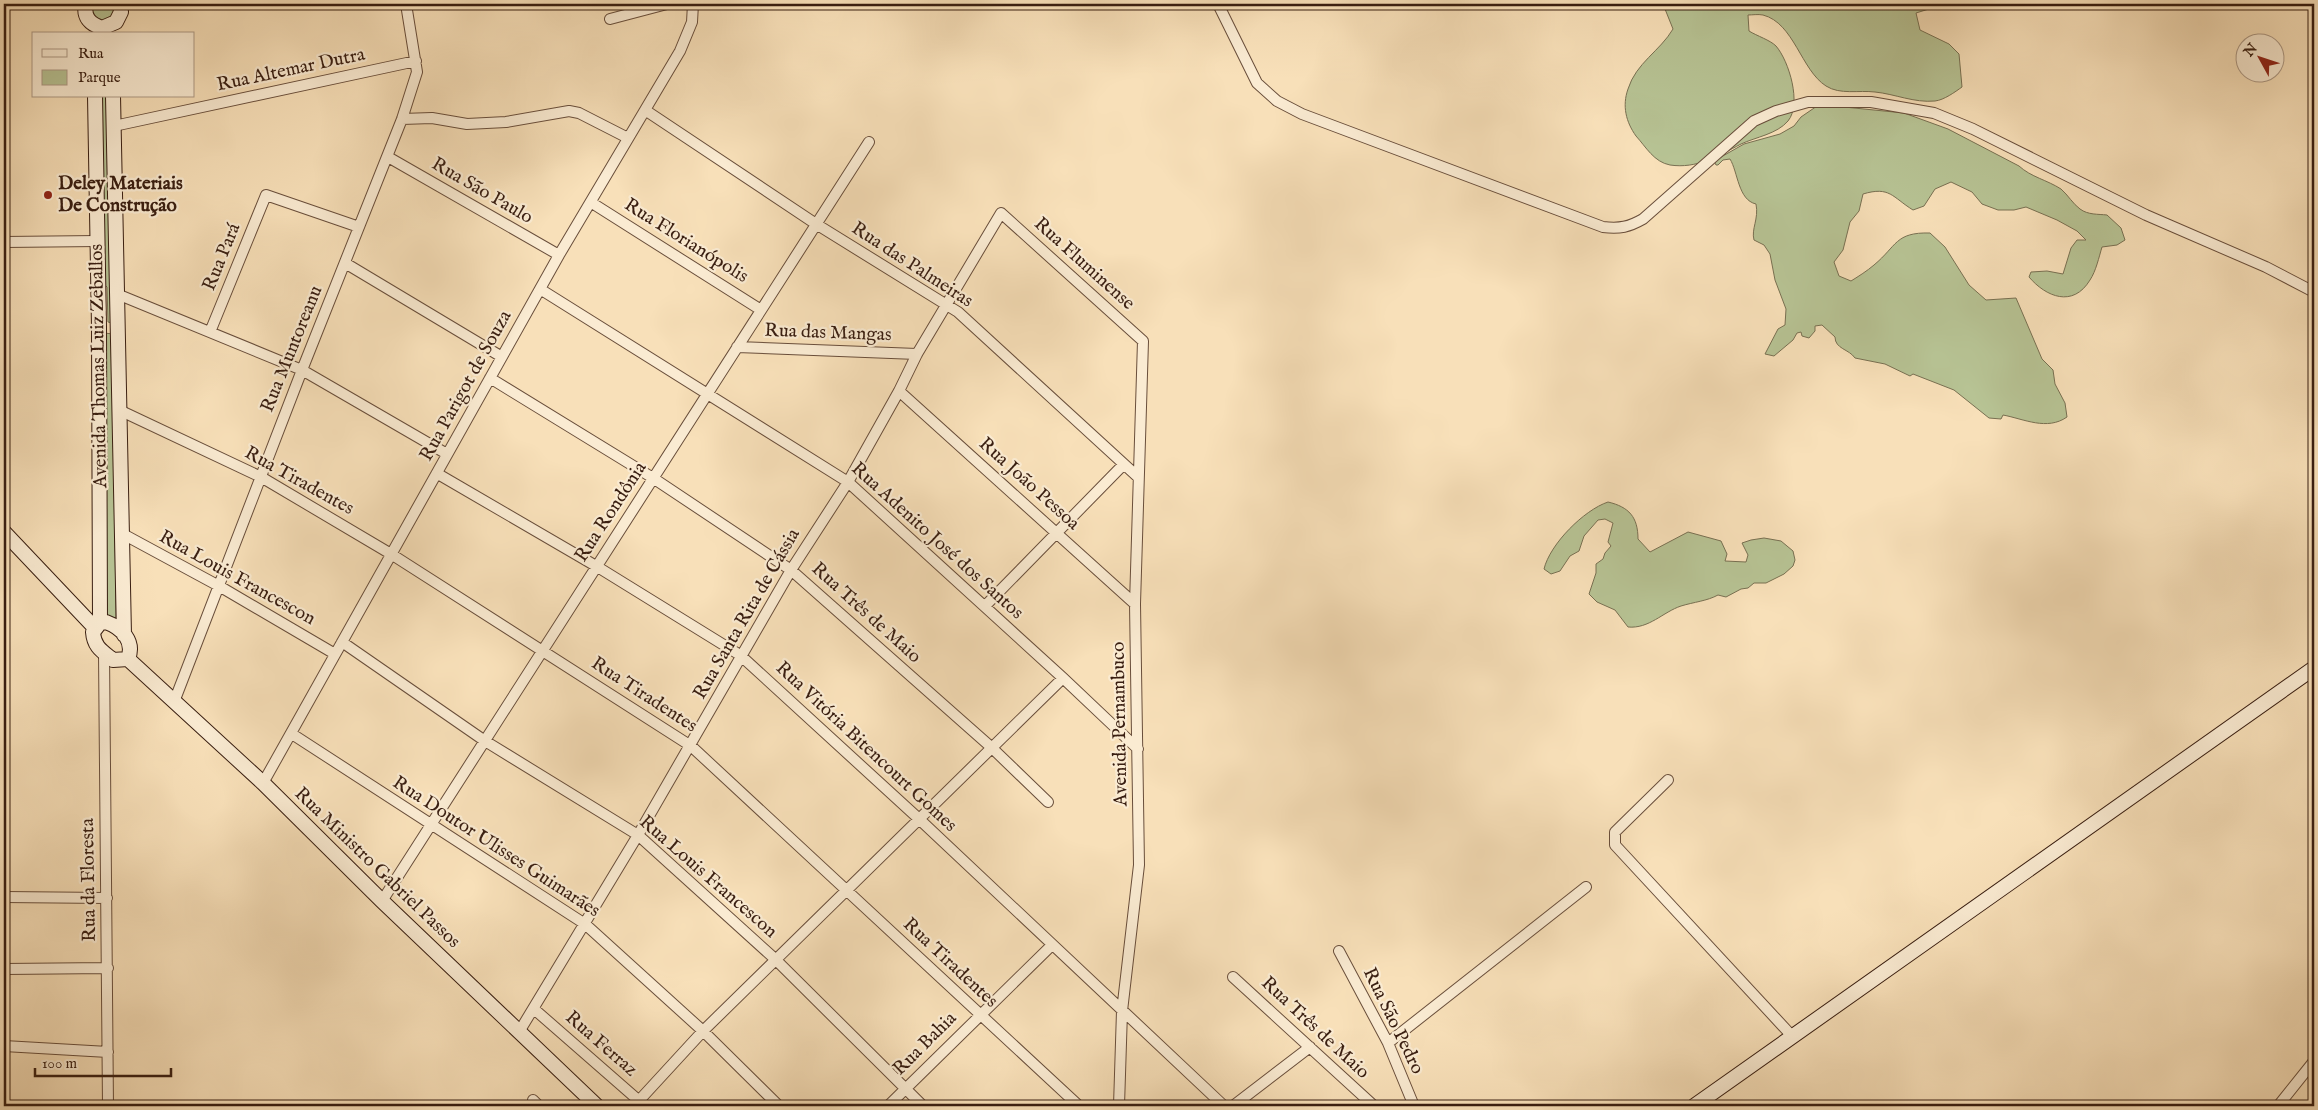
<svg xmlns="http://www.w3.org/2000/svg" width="2318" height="1110" viewBox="0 0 2318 1110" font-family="'IM FELL English',serif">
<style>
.green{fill:#b7c394;stroke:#787052}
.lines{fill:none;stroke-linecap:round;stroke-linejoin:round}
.minor-casing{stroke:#694e3b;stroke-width:12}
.secondary-casing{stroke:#391e11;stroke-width:16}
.minor{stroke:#faebd2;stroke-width:10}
.secondary{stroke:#faebd2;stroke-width:14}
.poi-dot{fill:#8f2418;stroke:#faebd2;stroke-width:2}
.labels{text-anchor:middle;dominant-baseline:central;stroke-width:4.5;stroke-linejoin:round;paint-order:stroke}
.street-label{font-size:19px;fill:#391e11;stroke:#faebd2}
.poi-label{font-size:19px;font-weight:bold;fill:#391e11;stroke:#faebd2;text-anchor:start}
</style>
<rect width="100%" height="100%" fill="#f8e0b9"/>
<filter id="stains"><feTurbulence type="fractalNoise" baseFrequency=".004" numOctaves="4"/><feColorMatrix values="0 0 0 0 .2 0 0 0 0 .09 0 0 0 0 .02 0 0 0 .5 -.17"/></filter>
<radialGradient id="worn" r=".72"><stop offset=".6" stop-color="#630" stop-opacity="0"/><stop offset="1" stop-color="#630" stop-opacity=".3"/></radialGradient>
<path class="green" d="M90,4H116L113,19L96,22Z
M1663,4H1995L1932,8L1916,13L1920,30L1949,44L1959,54L1962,87C1955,92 1944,100 1935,101C1914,103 1895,94 1875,92C1859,90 1840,95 1826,86C1801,70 1794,23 1763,15C1758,14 1752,15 1748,15L1749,31C1757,36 1770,40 1776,46C1789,61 1802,104 1788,121C1777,134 1756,137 1741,144C1718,156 1697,169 1670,165C1654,162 1646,147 1636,136C1626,122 1622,106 1628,89C1636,63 1660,51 1673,29Z
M100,96H108L112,323L108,322L107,287L103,283Z
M1824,105L1904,113L1948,129L2019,166C2031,177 2047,180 2061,189C2068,195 2073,204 2080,209C2088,215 2098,214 2107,215L2121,228L2125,240L2117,245L2102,247C2099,257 2096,271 2090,280C2073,308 2046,297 2029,277L2031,272L2047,271L2063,274L2071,248L2077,240H2086L2077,231L2057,220L2026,207L2014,210H1998L1982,204L1972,192L1951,182L1935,189L1924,206L1913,210C1892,197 1890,186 1863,194L1859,211L1850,222L1843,250L1834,262L1839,276L1851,281C1859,276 1867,271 1874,265C1897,246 1895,232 1930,233L1945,247L1969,285L1986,300L2016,298L2042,359L2053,370L2055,384L2065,403L2067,417C2047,431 2024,419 2003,415L2001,419L1989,418L1954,390L1913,374L1910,376L1885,364L1855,358C1849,349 1835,349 1835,337L1822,325L1815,326V331L1809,338L1802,336L1801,332L1797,333L1793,340L1774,356L1765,354L1778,329L1785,325L1786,309L1775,280L1770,254L1764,245L1754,240C1751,229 1759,219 1756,204C1738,200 1738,172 1730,159L1723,160L1718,165H1716L1714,161L1744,144L1780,134L1794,126L1801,117L1817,106Z
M104,333L113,334L116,623L107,618Z
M1608,502C1629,507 1638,517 1638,539L1650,552L1688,532L1721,541L1727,554L1725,561L1746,562L1748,555L1742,543L1751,540L1764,538L1781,541L1793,551L1795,560L1793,566L1784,574L1766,583H1754L1748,588L1741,589L1726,597L1718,595C1707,601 1694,602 1681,606C1663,612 1649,629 1628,627L1615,610L1597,602L1589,594L1596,573V564L1603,559L1605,553L1611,546L1608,542L1613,523L1605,519L1598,520L1584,536L1579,551L1570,556L1560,571L1551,574L1544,569C1550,544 1584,510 1608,502Z"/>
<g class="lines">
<g class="minor-casing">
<path id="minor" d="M1218,4L1257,83L1277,101L1302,114L1603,227C1620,229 1629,227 1643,219L1754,121L1776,111L1808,102H1871L1934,113L1973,129L2146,215L2266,267L2314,292
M610,19L667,4
M645,110L816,224L958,312L1138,477
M402,119L432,118L467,124L506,122L569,111L579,113L628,138
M114,126L416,61
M388,157L559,255
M592,203L761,310
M4,242L98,241
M345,263L502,357
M540,289L848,482L1063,678L1138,749
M117,294L302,370L447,454
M210,332L266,195L359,227
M737,347L917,354
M490,378L653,478L791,570L991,747L1048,802
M899,391L1135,604
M119,410L261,477L391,554L691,746L1079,1106
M438,474L596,566L740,655L918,818L1224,1106
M121,533L219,586L335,654
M985,606L1124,464
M342,642L485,741L638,835L775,959L923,1106
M104,653L108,1106
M174,702L302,370L402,119L417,72L406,4
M292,734L585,924L703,1031L779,1106
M1668,780L1615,832V845L1792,1036
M263,783L559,255L680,51L692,22L693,4
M4,897L107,898
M382,901L869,142
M1339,951L1388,1043L1414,1106
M4,969L108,968
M1233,977L1374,1106
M534,1009L645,1106
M519,1032L638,835L791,570L848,482L899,391L917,354L1001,213L1143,341L1135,604L1139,865L1122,1011L1119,1106
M1388,1043L1586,887
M4,1046L108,1052
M533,1100L539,1106
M634,1106L703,1031L1063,678
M888,1106L1052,945
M1233,1106L1310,1047
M2278,1106L2314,1061"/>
</g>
<g class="secondary-casing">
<path id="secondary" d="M86,4C83,17 90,24 102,28L116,22L121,12L120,4
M95,96L99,327L100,623
M113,96L124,635
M4,532L95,628
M106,622C122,628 135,641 128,659L113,660C102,651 94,647 93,632L100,623Z
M128,659L263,783L382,901L597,1106
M1694,1106L2314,668"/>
</g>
<use href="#minor" class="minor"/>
<use href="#secondary" class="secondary"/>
</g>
<circle class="poi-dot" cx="48" cy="195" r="5"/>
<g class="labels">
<g class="street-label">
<text transform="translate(291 70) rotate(-12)">Rua Altemar Dutra</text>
<text transform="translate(482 191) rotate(30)">Rua São Paulo</text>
<text transform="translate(686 241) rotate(32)">Rua Florianópolis</text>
<text transform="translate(222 257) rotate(-68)">Rua Pará</text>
<text transform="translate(1084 264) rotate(42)">Rua Fluminense</text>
<text transform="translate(912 265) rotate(33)">Rua das Palmeiras</text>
<text transform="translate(828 333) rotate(2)">Rua das Mangas</text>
<text transform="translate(292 349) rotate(-68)">Rua Muntoreanu</text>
<text transform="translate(99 366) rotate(-91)">Avenida Thomas Luiz Zeballos</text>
<text transform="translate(466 386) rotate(-61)">Rua Parigot de Souza</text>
<text transform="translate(299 481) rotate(29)">Rua Tiradentes</text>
<text transform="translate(1029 484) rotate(42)">Rua João Pessoa</text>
<text transform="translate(611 512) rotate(-57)">Rua Rondônia</text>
<text transform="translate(937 541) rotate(42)">Rua Adenito José dos Santos</text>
<text transform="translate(237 578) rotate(29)">Rua Louis Francescon</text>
<text transform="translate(866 613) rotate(42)">Rua Três de Maio</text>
<text transform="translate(747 614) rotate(-60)">Rua Santa Rita de Cássia</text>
<text transform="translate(644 695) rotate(33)">Rua Tiradentes</text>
<text transform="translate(1120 724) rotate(-91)">Avenida Pernambuco</text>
<text transform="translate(866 747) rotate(43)">Rua Vitória Bitencourt Gomes</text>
<text transform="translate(496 847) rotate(33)">Rua Doutor Ulisses Guimarães</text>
<text transform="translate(377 868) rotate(44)">Rua Ministro Gabriel Passos</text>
<text transform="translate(708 877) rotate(41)">Rua Louis Francescon</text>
<text transform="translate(89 880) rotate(-91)">Rua da Floresta</text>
<text transform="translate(950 963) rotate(43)">Rua Tiradentes</text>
<text transform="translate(1393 1021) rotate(64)">Rua São Pedro</text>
<text transform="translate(1315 1028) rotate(43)">Rua Três de Maio</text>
<text transform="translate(601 1044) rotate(41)">Rua Ferraz</text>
<text transform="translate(925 1044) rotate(-45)">Rua Bahia</text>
</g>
<g class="poi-label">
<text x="58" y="184">Deley Materiais<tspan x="58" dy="22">De Construção</tspan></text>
</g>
</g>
<rect width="2318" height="1110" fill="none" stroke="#f8e0b9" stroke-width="20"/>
<rect x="5" y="5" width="2308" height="1100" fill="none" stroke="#391e11" stroke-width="2.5"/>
<rect x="10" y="10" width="2298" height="1090" fill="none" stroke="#391e11"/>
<rect x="32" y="32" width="162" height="65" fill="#faebd2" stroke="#ad9985"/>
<rect x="42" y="49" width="25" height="8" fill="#faebd2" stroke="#ad9985"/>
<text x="78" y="58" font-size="15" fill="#391e11">Rua</text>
<rect x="42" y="70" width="25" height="15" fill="#b7c394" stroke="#ad9985"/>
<text x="78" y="82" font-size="15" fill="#391e11">Parque</text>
<g transform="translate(2260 58) rotate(310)"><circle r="24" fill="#faebd2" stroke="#ad9985"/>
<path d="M0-4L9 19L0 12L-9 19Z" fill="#8f2418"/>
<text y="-8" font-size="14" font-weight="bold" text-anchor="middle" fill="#391e11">N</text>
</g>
<path d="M35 1068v8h136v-8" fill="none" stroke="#391e11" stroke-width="2.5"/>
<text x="42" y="1068" font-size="15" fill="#391e11" stroke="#faebd2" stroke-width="4" paint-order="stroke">100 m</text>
<rect width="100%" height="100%" filter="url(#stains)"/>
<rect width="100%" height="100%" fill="url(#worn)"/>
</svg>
